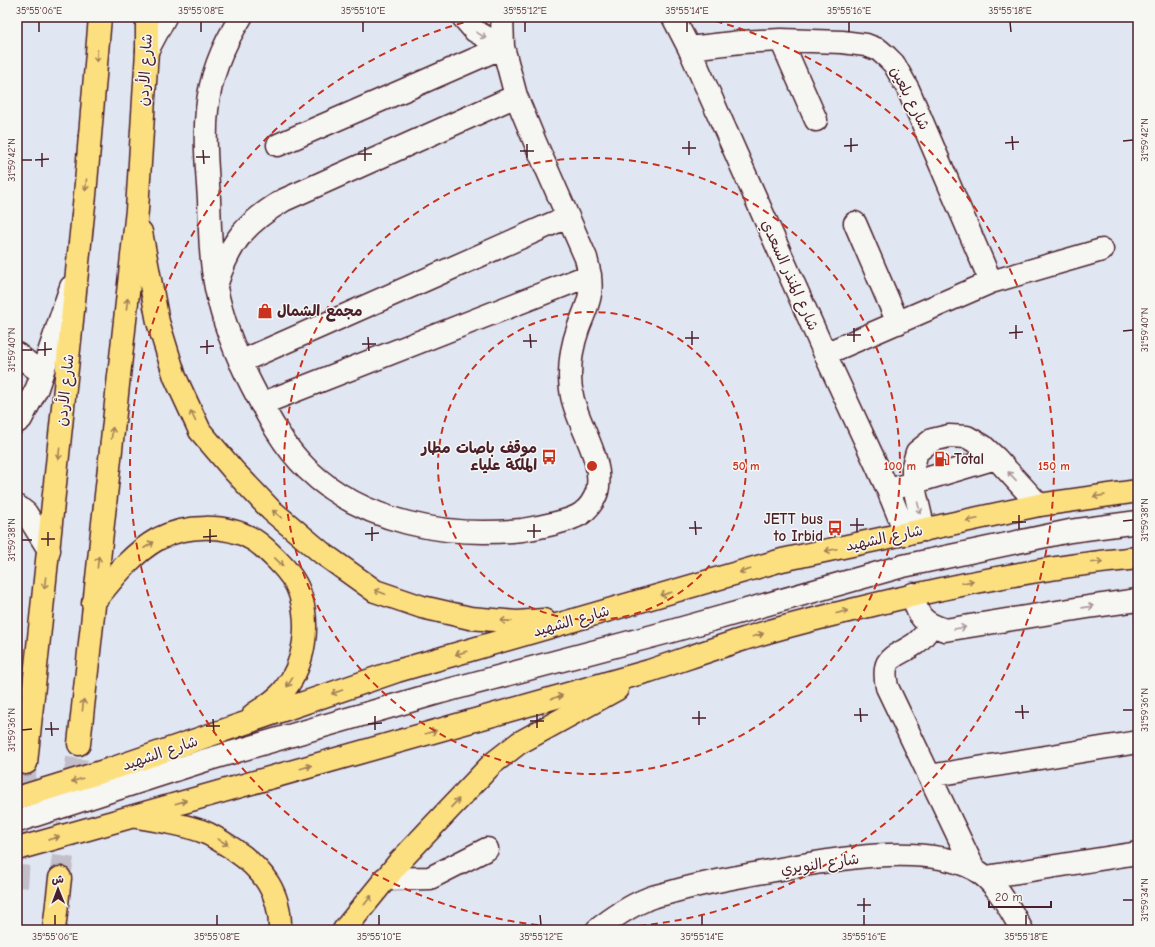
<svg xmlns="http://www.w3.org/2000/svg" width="1155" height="947" viewBox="0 0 1155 947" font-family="'Comic Neue','Playpen Sans Arabic',sans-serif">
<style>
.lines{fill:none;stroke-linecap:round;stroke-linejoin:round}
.highway-tunnel{stroke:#c2bfca;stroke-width:22;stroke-dasharray:22 11;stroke-linecap:butt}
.minor-casing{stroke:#4a1f2b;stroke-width:25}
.highway-casing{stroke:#4a1f2b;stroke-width:25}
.minor{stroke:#f6f6f2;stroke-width:22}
.highway{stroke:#fce080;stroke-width:22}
.oneway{stroke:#a99598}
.oneway2{stroke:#a38056}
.ticks{fill:none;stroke:#4a1f2b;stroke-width:1.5}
.ring{fill:none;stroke:#c8321e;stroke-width:2;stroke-dasharray:7 5}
.labels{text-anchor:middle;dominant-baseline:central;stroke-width:3;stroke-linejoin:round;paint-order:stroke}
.street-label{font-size:15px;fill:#4a1f2b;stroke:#f6f6f2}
.poi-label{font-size:15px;font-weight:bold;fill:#4a1f2b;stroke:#f6f6f2;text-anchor:start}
.centre{fill:#c8321e;stroke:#f6f6f2;stroke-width:2}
.ring-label{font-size:12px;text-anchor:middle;font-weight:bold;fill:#c8321e;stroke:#f6f6f2;stroke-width:3;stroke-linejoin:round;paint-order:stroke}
.neatline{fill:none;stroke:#4a1f2b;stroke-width:1.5}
.ticks-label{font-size:10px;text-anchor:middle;fill:#4a1f2b}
</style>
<rect width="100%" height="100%" fill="#e0e7f2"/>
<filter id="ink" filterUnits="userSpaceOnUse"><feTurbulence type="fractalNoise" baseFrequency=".025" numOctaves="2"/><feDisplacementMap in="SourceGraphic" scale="8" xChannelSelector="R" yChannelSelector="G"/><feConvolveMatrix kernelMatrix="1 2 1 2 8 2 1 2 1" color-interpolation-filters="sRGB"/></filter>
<g filter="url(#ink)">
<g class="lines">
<path class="highway-tunnel" d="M60,878L79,744
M17,887L26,763"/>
<g class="minor-casing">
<path id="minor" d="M241,17C223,45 210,77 207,110C204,139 207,169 209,199C210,228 210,259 216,288C223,323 236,355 252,386C267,415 283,446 307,469C363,523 447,538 522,530C536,528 572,521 582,513C589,508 594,500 597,492C605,461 578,426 572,396C571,390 570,382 570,375C570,360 573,343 578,329C582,317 588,307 590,294C592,282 589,270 586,258L535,142L516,96L503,47L502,17
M463,17L475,31L503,47
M673,17L689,48L825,354L888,490L906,534
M781,40L816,120
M689,48L741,42L781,40L842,42L866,45L879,50L887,57L894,64L908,89L991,282
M147,51L165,17
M278,145L503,47
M855,223L898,323
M217,283C230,241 247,222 284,200L516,96
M17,354L41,373
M825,354L991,282L1102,250
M240,362L567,217
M261,404L590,275
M17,422L21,419L37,388L71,287
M899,487L996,458
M17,506L26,513L49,550
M924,530L913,483V466L917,452L932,440L949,436L967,437L983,446L996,458L1039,505
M913,594C917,617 923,623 945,630L1088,607L1138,600
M932,625C927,632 922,639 915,644C893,659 881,655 887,687L974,869
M929,776L1138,742
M17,821L206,760L441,692L672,631L903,566L1070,531L1138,522
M986,877L1138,853
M384,879L430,878L487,849
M597,930C611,919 628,907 645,900C652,896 661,895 668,893C695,885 721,880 748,875C810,864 917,839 974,869C997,882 1009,908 1022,930"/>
</g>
<g class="highway-casing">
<path id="highway" d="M141,232L158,322L175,377L200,431L234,471L271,510L322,553L375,591L422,607L470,618L517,622L544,620
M93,603C112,580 131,554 158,539C185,525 226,523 254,540C262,545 270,553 277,560C286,569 296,580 300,594C310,625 305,663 285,689C278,699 265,707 254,714
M79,744L137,210L147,51V17
M26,763L85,195L100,17
M17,798L114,768L397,671L782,560L1039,505L1138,491
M137,817C159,821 183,824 204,832C214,836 224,843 233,849C263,869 281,893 280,930
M17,849L649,671C679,661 710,650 741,640C777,628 815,619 852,610C947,586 1040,567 1138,558
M54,930L60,878
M344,930L400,861L492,764L519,743L617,689"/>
</g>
<use href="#minor" class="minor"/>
<use href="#highway" class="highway"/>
</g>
<defs><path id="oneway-shaft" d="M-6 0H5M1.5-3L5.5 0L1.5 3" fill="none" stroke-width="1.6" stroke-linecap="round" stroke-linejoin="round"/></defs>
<g class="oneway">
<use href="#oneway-shaft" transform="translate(481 35) rotate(32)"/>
<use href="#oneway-shaft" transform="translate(1012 476) rotate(-133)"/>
<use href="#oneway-shaft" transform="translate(919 508) rotate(76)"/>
<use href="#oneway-shaft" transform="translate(1088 607) rotate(-8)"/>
<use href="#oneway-shaft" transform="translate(960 628) rotate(-9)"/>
</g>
<g class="oneway2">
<use href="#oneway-shaft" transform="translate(97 56) rotate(95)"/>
<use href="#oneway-shaft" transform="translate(86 185) rotate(95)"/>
<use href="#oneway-shaft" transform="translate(127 304) rotate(-84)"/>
<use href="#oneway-shaft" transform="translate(193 416) rotate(-115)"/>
<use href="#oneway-shaft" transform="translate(112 433) rotate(-84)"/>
<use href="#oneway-shaft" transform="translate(59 454) rotate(96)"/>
<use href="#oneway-shaft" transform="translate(1099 496) rotate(172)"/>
<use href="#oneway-shaft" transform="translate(277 514) rotate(-140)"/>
<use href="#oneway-shaft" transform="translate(972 520) rotate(168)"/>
<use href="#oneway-shaft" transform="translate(149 545) rotate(-33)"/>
<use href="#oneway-shaft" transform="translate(831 550) rotate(168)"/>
<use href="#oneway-shaft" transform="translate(98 562) rotate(-84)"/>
<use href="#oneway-shaft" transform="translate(279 562) rotate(44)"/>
<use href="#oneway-shaft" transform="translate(1097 562) rotate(-6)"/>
<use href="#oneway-shaft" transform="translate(745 571) rotate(164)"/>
<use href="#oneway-shaft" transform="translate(968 582) rotate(-11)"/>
<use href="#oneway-shaft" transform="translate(45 583) rotate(96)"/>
<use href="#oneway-shaft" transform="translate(380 592) rotate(-159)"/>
<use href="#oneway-shaft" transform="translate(666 594) rotate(164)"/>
<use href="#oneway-shaft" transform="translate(842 612) rotate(-14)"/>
<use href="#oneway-shaft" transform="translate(506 621) rotate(-176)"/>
<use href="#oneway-shaft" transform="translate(758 635) rotate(-16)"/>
<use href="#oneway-shaft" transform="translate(461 653) rotate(164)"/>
<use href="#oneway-shaft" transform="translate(290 682) rotate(121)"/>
<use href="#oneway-shaft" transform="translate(337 692) rotate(161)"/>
<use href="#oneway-shaft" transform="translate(557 697) rotate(-16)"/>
<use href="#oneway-shaft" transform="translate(83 705) rotate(-84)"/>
<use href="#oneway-shaft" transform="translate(431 732) rotate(-16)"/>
<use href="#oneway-shaft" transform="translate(306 767) rotate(-16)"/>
<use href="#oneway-shaft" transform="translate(77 780) rotate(163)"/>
<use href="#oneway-shaft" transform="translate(181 802) rotate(-16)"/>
<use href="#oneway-shaft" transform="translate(455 803) rotate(-47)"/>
<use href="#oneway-shaft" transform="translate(54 838) rotate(-16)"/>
<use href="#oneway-shaft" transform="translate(223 842) rotate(30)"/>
<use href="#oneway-shaft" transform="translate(368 900) rotate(-51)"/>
</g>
</g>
<path class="ticks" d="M39,22V32M201,22V32M363,22V32M525,22V32M687,22V32M849,22V32M1010,22L1011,32M1012,136L1013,150M851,138V152M689,141V155M1123,141L1133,140M1005,143L1019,142M527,144V158M844,146L858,145M365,147V161M682,148H696M203,150L204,164M520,151H534M42,153V167M358,154H372M196,157H210M22,160H32M35,160L49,159M1016,325V339M854,328V342M692,331V345M1123,331L1133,330M1009,333L1023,332M530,334L531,348M847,335H861M368,337L369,351M685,338H699M207,340V354M523,341H537M45,342V356M362,344H376M200,347L214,346M22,350H32M38,350L52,349M1019,515V529M857,518V532M695,521L696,535M1123,521L1133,520M1012,522H1026M534,524V538M850,525H864M372,527V541M689,528H702M210,529V543M527,531H541M48,532V546M365,534L379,533M203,537L217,536M41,539H55M22,540H32M1022,705L1023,719M860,708L861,722M1123,710H1133M699,711V725M1015,712H1029M537,714V728M854,715H868M375,716V730M692,718H706M213,719L214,733M530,721H544M51,722L52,736M368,724L382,723M206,726H220M45,729H59M22,730L32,729M864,898V912M1123,900H1133M857,905H871M55,915V925M217,915V925M379,915V925M540,915L541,925M702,915V925M864,915V925M1026,915V925"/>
<g class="ring">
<circle cx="592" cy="466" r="154"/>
<circle cx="592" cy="466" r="308"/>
<path d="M704 18A462 462 0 1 1 480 18"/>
</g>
<defs>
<g id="shop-bare" transform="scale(1.2)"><path d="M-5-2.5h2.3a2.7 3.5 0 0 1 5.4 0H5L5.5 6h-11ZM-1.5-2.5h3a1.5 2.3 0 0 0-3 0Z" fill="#c8321e" stroke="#f6f6f2" stroke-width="2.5" paint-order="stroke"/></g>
<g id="bus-bare" transform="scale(1.2)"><path d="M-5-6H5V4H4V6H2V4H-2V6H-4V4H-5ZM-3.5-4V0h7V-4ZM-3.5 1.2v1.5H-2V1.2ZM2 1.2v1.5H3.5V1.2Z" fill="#c8321e" stroke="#f6f6f2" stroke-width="2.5" paint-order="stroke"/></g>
<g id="fuel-bare" transform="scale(1.2)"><path d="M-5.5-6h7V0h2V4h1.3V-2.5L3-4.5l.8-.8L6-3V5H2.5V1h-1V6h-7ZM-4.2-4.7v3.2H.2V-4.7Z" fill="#c8321e" stroke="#f6f6f2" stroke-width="2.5" paint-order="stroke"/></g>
</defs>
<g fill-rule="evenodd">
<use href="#shop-bare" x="265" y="311"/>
<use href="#bus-bare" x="549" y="457"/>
<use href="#fuel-bare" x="942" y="459"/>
<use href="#bus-bare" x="835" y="528"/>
</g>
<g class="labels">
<g class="street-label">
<text transform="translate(145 70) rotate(-87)">شارع الأردن</text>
<text transform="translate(910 98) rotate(63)">شارع بلعين</text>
<text transform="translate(790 275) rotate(66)">شارع المنذر السعدي</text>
<text transform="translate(65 390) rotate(-84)">شارع الأردن</text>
<text transform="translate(884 538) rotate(-12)">شارع الشهيد</text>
<text transform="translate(571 621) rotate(-16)">شارع الشهيد</text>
<text transform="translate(160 753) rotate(-19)">شارع الشهيد</text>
<text transform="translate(820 864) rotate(-8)">شارع النويري</text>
</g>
<g class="poi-label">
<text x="277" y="311">مجمع الشمال</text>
<text x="537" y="448" text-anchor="end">موقف باصات مطار<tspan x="537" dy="17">الملكة علياء</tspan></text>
<text x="954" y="459">Total</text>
<text x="823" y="519" text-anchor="end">JETT bus<tspan x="823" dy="17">to Irbid</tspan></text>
</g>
</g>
<circle cx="592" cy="466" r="6" class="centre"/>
<g class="ring-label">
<text x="746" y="470">50 m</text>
<text x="900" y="470">100 m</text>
<text x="1054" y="470">150 m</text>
</g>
<rect width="1155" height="947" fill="none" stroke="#f6f6f2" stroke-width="44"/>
<g transform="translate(58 889) rotate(359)" stroke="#f6f6f2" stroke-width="3" paint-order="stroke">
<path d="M0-3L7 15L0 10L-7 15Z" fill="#4a1f2b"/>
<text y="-6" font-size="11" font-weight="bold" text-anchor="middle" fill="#4a1f2b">ش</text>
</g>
<path d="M989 901v6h62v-6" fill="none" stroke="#4a1f2b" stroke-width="2"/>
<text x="995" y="901" font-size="12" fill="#4a1f2b" stroke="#f6f6f2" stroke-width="3" paint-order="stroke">20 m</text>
<rect x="22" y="22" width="1111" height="903" class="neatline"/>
<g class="ticks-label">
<text x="39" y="14">35°55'06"E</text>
<text x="201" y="14">35°55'08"E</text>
<text x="363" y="14">35°55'10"E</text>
<text x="525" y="14">35°55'12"E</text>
<text x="687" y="14">35°55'14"E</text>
<text x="849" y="14">35°55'16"E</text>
<text x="1010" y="14">35°55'18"E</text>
<text transform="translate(1144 140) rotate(-90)" y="4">31°59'42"N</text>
<text transform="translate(11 160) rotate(-90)" y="4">31°59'42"N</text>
<text transform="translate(1144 330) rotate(-90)" y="4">31°59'40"N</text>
<text transform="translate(11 350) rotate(-90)" y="4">31°59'40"N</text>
<text transform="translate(1144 520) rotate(-90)" y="4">31°59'38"N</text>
<text transform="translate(11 540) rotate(-90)" y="4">31°59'38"N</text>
<text transform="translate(1144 710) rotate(-90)" y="4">31°59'36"N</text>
<text transform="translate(11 730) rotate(-90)" y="4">31°59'36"N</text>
<text transform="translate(1144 900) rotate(-90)" y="4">31°59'34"N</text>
<text x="55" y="940">35°55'06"E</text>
<text x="217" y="940">35°55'08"E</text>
<text x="379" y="940">35°55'10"E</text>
<text x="541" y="940">35°55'12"E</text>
<text x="702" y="940">35°55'14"E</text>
<text x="864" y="940">35°55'16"E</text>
<text x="1026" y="940">35°55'18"E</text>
</g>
</svg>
